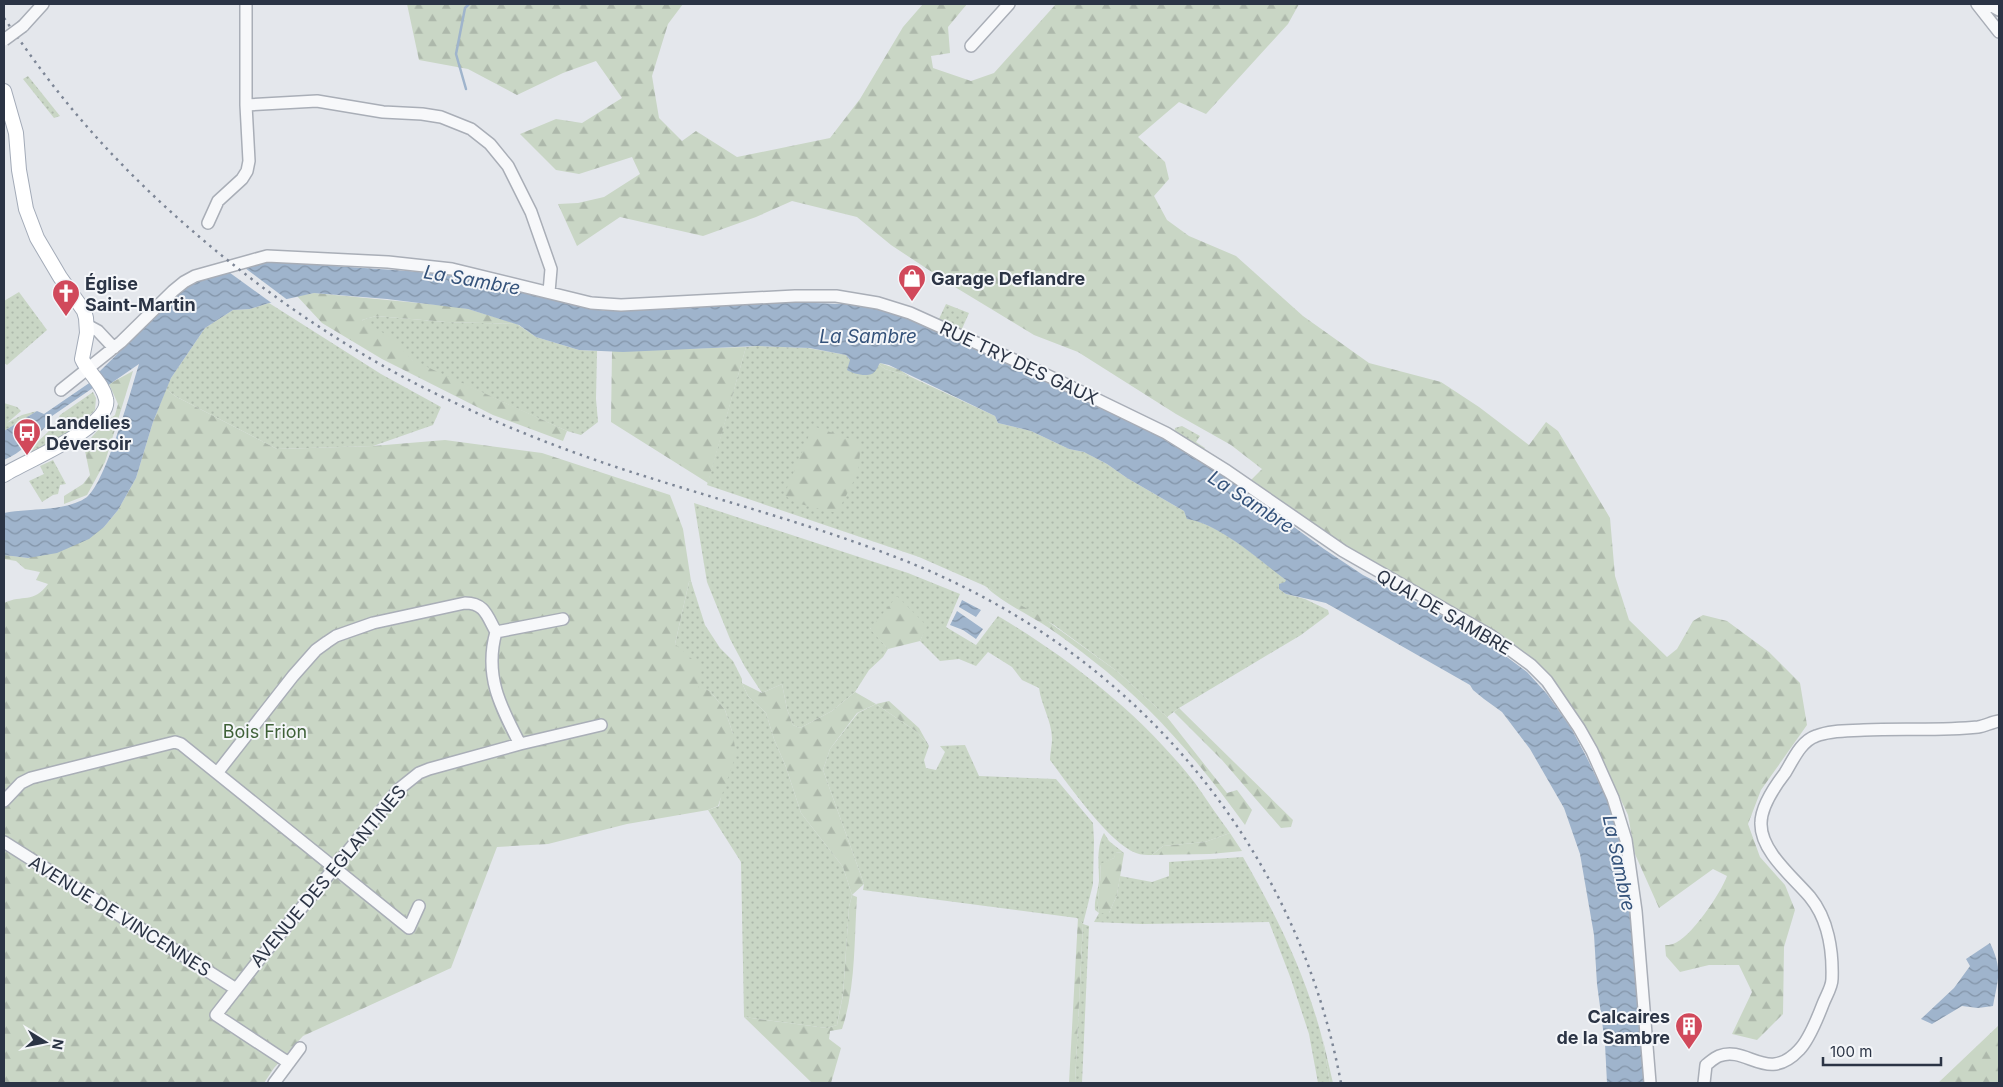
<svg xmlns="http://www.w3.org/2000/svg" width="2003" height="1087" viewBox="0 0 2003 1087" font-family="Inter,sans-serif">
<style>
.green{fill:url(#green-dots)}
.forest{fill:url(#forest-firs)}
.water{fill:url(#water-waves)}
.pier{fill:#e4e7ec}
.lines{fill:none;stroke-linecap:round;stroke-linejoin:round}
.stream{stroke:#9fb4cc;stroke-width:2.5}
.minor-casing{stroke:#a9aeb7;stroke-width:14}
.major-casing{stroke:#a3abb8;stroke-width:16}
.minor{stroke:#f7f8fa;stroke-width:11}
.major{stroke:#fff;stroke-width:14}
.rail{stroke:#7d8696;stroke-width:2.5;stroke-dasharray:2.5 5;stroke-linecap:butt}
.minor-bridge-casing{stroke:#a9aeb7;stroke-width:14;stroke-linecap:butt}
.minor-bridge{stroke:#f7f8fa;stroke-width:11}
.labels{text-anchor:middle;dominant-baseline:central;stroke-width:4;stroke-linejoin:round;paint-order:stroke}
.poi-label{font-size:18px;font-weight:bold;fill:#2b3445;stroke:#f4f6f9;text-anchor:start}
.street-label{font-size:18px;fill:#2b3445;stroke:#f4f6f9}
.park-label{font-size:18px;fill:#3f6138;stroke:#f4f6f9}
.water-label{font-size:19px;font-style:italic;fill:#34527a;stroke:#f4f6f9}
</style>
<defs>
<pattern id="green-dots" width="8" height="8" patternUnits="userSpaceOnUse" patternTransform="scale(1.25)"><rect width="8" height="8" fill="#c9d6c5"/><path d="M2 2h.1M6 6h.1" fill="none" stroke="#adb8ab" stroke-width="1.8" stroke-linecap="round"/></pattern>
<pattern id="forest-firs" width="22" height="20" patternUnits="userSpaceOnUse" patternTransform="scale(1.25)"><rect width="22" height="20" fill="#c9d6c5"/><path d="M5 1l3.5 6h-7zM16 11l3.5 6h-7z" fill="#adb8ab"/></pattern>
<pattern id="water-waves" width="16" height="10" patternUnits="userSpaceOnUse" patternTransform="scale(1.25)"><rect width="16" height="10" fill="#9fb4cc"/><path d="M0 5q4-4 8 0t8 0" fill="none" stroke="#8293a7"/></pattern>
</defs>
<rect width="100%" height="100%" fill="#e4e7ec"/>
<path class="green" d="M28,76L60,116L54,118L23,79Z
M19,292L47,330L7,365L4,363V301Z
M269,303L381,374L441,407L433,425L373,446L277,449L175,396L166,389L171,378L205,328L233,310L250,309Z
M946,304L969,313L961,331L938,321Z
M376,316L446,322L517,324L536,337L579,350L597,351L596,399L598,422L581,435L567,431L414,362L362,320Z
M757,346L808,348L846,355L850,360L880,365L885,369L911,377L995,416L998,423L1031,431L1069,449L1084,452L1107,464L1127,478L1184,511L1188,519C1220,524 1260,560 1286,580V583L1279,584V589L1286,594L1305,599L1328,610L1329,614L1301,635L1179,708L1167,717L1118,672L1054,625L985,586L919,557L707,485L746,347Z
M93,392L96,398L95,410L81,425L15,464L54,426L60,415Z
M4,403L17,407L21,411L7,423L22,415L37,411L4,431Z
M1182,426L1200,436L1196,442L1205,448L1203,451L1174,434L1175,428Z
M53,460L66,484L60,485L58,494L53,495L42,502L29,481L44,474L40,466Z
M694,503L908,573L960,594L946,627L976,645L998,616C1071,659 1143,716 1195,783C1207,800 1218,817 1230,833L1205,842L1163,846L1152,855C1147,855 1141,855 1136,853C1109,843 1068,784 1050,760C1050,753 1052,746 1052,739C1052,721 1041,705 1039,688L1022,680L1012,667L988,652L976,666L959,659L940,661L920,641L926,626L870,628L888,649L883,657L869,670L855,692L832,711L800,728L793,725L787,709L782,684L762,693L745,667L730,639L707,582Z
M691,581L705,625L720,648L733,661L742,679V683L748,696L766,713L774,739L786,767L801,813L843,867L852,895L849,907L843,994L837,1025L827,1028L744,1017L741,862L708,810L719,806L733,734L725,710L710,691L698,688L675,644L689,582Z
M876,704L917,732L929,746L924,760L926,768L936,770L945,752L940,746L965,745L979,776L1056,779L1093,823L1094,840L1093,884L1083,924L1089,926L1082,1083H1075L1083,924L1077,918L863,890L864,884L823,770L830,749L858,713Z
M1104,833L1109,841L1124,853L1116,852L1114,858L1100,865C1103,881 1095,897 1099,913L1095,910C1094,900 1098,891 1099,881C1099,866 1096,847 1104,833Z
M1243,857C1275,913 1304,971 1321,1034C1325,1050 1327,1067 1330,1083H1318L1309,1034L1291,979L1269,922L1142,924L1094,922L1099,913H1109L1117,895L1120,876L1152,882L1169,876V862Z"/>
<path class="forest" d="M407,4H683L668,24L652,76L659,118L682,141L696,131L737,157L830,138L860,99L903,27L923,4H967L948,27L950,53L931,56L933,68L971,81L994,73L1056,4H1299L1288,24L1206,114L1179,102L1138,137L1165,162L1169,179L1154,196L1167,220L1189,236L1236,256L1303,316L1369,363L1441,382L1479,407L1529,445L1546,422L1558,431L1610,518L1615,576L1629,620L1667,657L1677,649L1693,621L1703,615L1727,621L1769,652L1800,683L1807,725L1761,790L1748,824L1760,857L1785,885L1795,910L1784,947L1783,1014L1757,1040L1732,1034L1752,992L1739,965H1709L1680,972L1666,956L1665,945C1667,945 1670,945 1673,944C1690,939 1721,893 1727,876L1713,869L1659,908L1635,854L1628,815L1607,770L1580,721L1534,662L1515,645L1476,621L1352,550L1249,482L1262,469L1231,445L1176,414L1078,352L1034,335L950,284L891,245L857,217L792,201L756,217L703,236L620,217L577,246L558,204L578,203L604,197L640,174L632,157L579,174L556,170L520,134L556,119L582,123L622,98L596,61L563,73L517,95L468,69L419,60Z
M314,293L450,306L468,309L517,324L446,322L376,316L362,320L390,337L412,360L567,431L563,441L493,415L382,359L322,323L297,296Z
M746,347L708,483L611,422L612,351Z
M880,363L900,370L911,377L885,369L880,365L877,370Z
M133,371L105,462L87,495L64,504V496L83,484L90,475L84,446L104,423L115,415L118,404L109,384Z
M166,389L175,396L277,449L373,446L445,440L542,453L670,495L683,529L691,581L689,582L675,644L702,668L698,687L710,691L725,710L733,734L736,755L718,806L708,810L627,824L548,844L497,847L451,968L303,1036L274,1068L264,1083H4V603C23,594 33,604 48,584L36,580L40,572L25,569L16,561L4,559V555L28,558L104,527L118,510L136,478L153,422Z
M813,426L861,443L858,473L837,513L796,503L784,495Z
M985,586L1039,615L1118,672L1167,717L1227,793L1237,790L1252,810L1245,825C1201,764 1152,706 1092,660C1078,649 1064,638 1049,628C1028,614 1004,604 985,586Z
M897,596L927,626L920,641L888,649L870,629Z
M742,683L762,693L782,684L787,709L793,725L800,728L832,711L855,692L876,704L889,701L919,728L929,746L917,732L876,704L857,713L830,749L823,770L864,884L852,895L857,897C854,940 856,987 842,1029L830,1031L829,1039L841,1048L831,1083H812L744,1017L827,1028L837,1025L843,995L849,907L852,895L843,867L801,813L786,767L774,739L766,713L748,696Z
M1179,708L1293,820L1291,827L1281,828L1222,760L1174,712Z
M1230,833L1242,851L1210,854L1152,855L1163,846L1205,842Z
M1115,852L1124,853L1117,895L1109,913H1099C1095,897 1103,881 1100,864L1114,858Z
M1078,918L1083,924L1075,1083H1069Z
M1999,1025V1083H1938Z
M1322,1036L1333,1083H1330Z"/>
<path class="water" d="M259,261L409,271L474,278L577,306L606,311L645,310L789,302L867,305L907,317L1153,432L1216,470L1324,549L1363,575L1449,619L1488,643L1527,672L1547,694L1571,728L1587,758L1611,808L1620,841L1629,894L1645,1083H1607L1605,1044L1597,984L1594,935L1580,854L1564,808L1530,749L1502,712L1484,699L1473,690L1470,685L1326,603L1286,594L1279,589V584L1285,582L1286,580C1259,560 1220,524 1187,519L1184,511L1127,478L1107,464L1084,452L1069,449L1031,431L998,423L995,416L889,365L880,363C878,365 878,368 876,370C871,379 854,374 847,370L850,360L846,355L810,348L757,346L623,352L579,350L536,337L519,325L468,309L387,299L314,293L269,303L250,309L233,310L205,328L171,378L153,422L136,478L118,510L104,527L89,539L57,553L28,558L4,555V513C28,508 66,512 87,497C106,482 131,390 139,364L107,386L103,381L52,416L47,420L48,424C35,438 21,453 4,460V431L37,411L44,414L98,377L97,374L177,295L196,281Z
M962,600L981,610L976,617L959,607Z
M957,611L983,629L976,639L963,630L950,625Z
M1990,943C2003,970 1998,978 1993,1006L1978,1008L1962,1006L1932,1024L1921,1019L1954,988L1970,966L1966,959Z"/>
<path class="pier" d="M241,265L289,301L273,304L226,270Z"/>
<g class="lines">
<path class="stream" d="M466,89L456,54L465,8L469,4"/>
<g class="minor-casing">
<path id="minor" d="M1977,4L1999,32
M1988,4L1999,10
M23,26L43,4
M971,46L1009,4
M246,105L317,101L383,112L422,114L441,117L471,129L490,144L508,166L531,212L551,269L549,292
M208,223L218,201L242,179L247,171L249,161L246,105V4
M87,325L98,331L114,348
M61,390L121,342L173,291L184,282L195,276L267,256L388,262L452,269L591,303L621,305L795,296H836L878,303L910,313L1034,369L1166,433L1227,471L1343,551L1490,635L1531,665L1547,681L1579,728L1592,751L1613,798L1626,840L1636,911L1650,1083
M496,632C484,675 500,706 520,744
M496,632L563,619
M217,773L293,676L316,650L327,642L336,636L373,623L465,603C485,603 487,616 496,632
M4,801L21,783L31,778L175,742L181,744L409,928L419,906
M4,842L236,989
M289,1063L216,1015L262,956L399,789L419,773L429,769L520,744L601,725
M274,1083L300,1048
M1704,1083L1706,1065C1710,1062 1714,1058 1719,1056C1747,1045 1767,1084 1799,1050C1809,1040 1818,1017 1823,1004C1826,996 1832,987 1832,979C1833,951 1828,919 1810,897C1794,878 1760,851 1761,823C1761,806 1775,786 1785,773C1793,760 1801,741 1816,736C1831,730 1849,731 1864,730C1902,728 1940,731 1978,727C1985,726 1992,722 1999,721"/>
</g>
<g class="major-casing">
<path id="major" d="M4,91L16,133L19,170L26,209L37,238L60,277L84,311L86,318L87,333L82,359C88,373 103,383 106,399C113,427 23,462 4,475"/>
</g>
<use href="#minor" class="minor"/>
<use href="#major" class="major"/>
<path class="rail" d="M4,18C23,45 42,72 63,98C160,219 308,334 449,400C503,426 559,448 616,467C710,498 806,522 898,558C1129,647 1295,839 1341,1083"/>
<g class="minor-bridge-casing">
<path id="minor-bridge" d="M4,40L23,26"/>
</g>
<use href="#minor-bridge" class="minor-bridge"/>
</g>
<defs>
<g id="shop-pin" transform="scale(1.4375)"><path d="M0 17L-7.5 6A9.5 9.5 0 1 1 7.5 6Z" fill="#d1495b" stroke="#f4f6f9"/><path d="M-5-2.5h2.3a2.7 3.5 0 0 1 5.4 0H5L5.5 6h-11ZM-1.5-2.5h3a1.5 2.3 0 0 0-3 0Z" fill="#fff"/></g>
<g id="church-pin" transform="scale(1.4375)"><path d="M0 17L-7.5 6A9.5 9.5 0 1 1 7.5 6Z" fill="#d1495b" stroke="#f4f6f9"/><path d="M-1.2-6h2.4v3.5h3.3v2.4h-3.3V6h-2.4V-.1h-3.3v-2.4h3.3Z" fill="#fff"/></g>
<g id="bus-pin" transform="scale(1.4375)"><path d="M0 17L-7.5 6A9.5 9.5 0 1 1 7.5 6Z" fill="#d1495b" stroke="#f4f6f9"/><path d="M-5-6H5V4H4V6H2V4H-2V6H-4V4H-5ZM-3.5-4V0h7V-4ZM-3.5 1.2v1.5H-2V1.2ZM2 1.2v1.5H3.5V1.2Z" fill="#fff"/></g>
<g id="building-pin" transform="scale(1.4375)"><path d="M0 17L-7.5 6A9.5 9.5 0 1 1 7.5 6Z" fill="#d1495b" stroke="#f4f6f9"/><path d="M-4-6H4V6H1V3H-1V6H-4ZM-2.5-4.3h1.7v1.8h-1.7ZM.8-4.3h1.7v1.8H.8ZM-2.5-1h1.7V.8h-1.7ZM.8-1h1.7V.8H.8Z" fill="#fff"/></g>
</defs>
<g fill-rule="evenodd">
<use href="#shop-pin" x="912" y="278"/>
<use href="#church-pin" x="66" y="293"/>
<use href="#bus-pin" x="27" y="432"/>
<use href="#building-pin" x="1689" y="1026"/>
</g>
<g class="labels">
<g class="poi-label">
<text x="931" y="278">Garage Deflandre</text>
<text x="85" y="283">Église<tspan x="85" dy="21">Saint-Martin</tspan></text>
<text x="46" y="422">Landelies<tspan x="46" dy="21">Déversoir</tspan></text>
<text x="1670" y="1016" text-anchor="end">Calcaires<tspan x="1670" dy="21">de la Sambre</tspan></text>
</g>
<g class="street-label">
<text transform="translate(1019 363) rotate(25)">RUE TRY DES GAUX</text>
<text transform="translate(1444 612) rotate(30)">QUAI DE SAMBRE</text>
<text transform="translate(328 876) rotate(-50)">AVENUE DES EGLANTINES</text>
<text transform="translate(120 916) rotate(32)">AVENUE DE VINCENNES</text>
</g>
<g class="park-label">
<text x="265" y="731">Bois Frion</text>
</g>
<g class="water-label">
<text transform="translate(472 280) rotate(10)">La Sambre</text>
<text x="868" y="336">La Sambre</text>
<text transform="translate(1251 502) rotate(33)">La Sambre</text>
<text transform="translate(1619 863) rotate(78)">La Sambre</text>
</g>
</g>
<rect width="2003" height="1087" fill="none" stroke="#2b3445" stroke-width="10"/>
<g transform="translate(45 1042) rotate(100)" stroke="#f4f6f9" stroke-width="4" paint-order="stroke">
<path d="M0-4L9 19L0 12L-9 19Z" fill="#2b3445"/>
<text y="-8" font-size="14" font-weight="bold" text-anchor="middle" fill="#2b3445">N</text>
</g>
<path d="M1823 1057v8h118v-8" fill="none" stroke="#2b3445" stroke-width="2.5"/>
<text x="1830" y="1057" font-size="15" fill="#2b3445" stroke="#f4f6f9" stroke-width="4" paint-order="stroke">100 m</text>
</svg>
